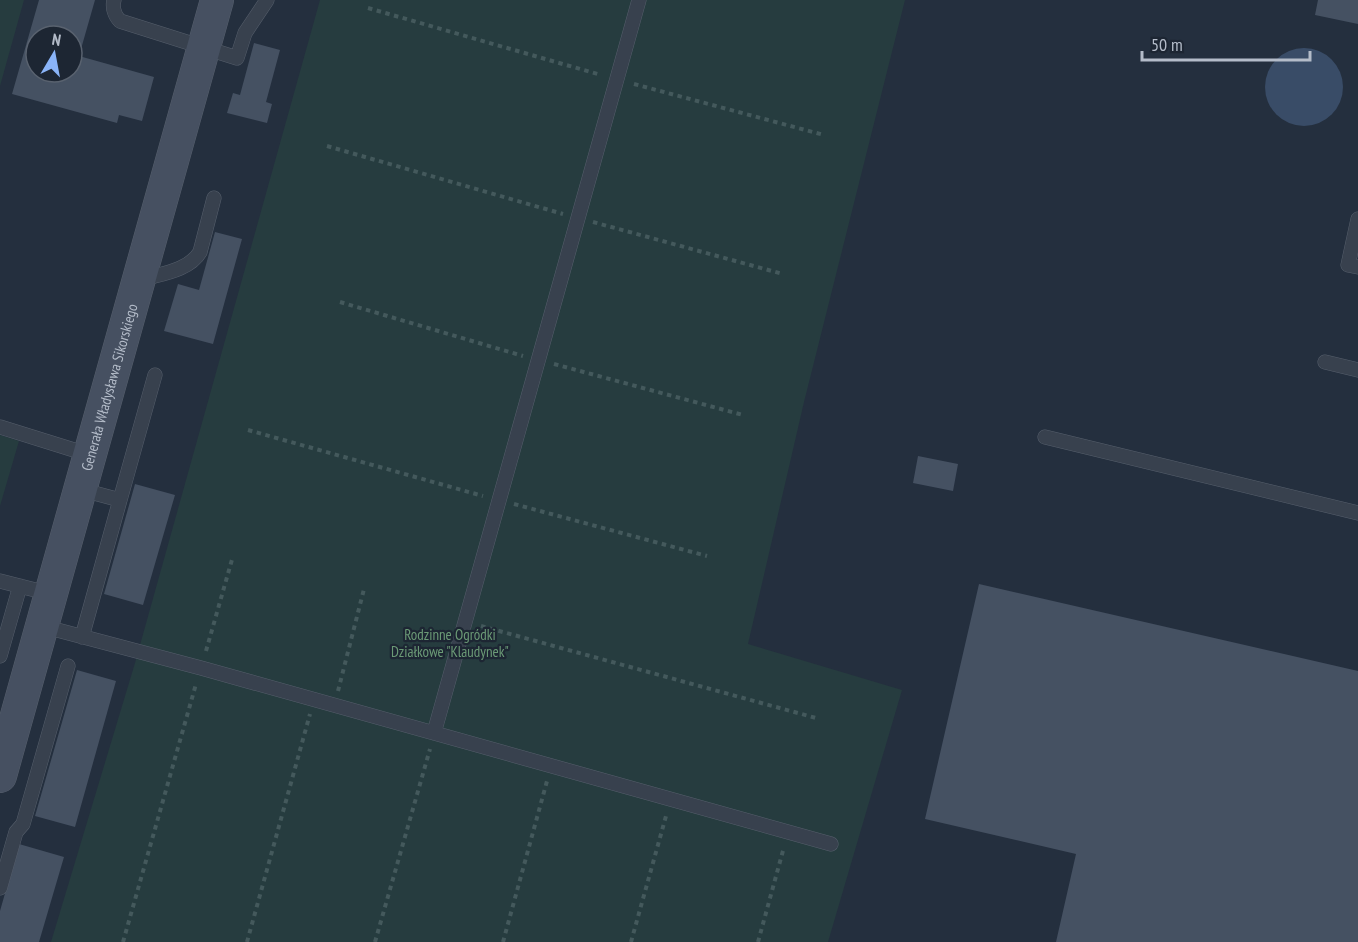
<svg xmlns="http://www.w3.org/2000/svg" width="1358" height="942" viewBox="0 0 1358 942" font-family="'PT Sans Narrow',sans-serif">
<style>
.green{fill:#263c3f}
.water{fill:#394c67}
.building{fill:#455162;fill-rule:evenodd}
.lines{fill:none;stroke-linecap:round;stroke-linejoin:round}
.lane-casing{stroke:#565f6c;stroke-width:15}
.secondary-casing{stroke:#565f6c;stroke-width:34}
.path{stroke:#44595c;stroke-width:4;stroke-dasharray:4.5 4.5;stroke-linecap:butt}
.lane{stroke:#38414e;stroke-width:14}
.secondary{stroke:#465061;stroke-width:33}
.labels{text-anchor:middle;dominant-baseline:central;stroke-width:4.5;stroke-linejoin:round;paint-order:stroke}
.street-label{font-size:15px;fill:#b4bcc9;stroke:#1d2633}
.park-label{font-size:15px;fill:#6b9a76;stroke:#1d2633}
</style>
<rect width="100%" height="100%" fill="#242f3e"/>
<path class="green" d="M0,0H24L0,86Z
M320,0H905L804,402L748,644L902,690L828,942H51L135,663Z
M0,435L19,441L0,506Z"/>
<path class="water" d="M1265 87a39 39 0 1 1 78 0a39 39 0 1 1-78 0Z"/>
<path class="building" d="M39,0H95L79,56L154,77L142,121L119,115L117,123L12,94ZM36,36H72V72H36Z
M1318,0H1358V24L1315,15Z
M254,43L280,50L266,102L272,104L267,123L227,113L233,93L240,95Z
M215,232L242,239L213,344L164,331L178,284L199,290Z
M918,456L958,464L953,491L913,483Z
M135,484L175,495L143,605L104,594Z
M979,584L1358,671V942H1056L1076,854L925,819Z
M77,670L116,681L75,827L35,816Z
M19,844L64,857L39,942H0V911Z"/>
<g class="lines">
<g class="lane-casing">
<path id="lane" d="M114,0C112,8 115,16 120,21L237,58L245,33L267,0
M1358,219L1348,265L1358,267
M140,280C159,274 189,271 200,252L214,198
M1325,362L1358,370
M0,427L90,455
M1045,437L1358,513
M79,489L120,500L155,375
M0,581L51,594
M42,626L201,668L831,844
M82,637L120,500
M0,656L20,586
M434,733L639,0
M0,888L16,832L23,824L68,666"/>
</g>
<g class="secondary-casing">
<g id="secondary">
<path id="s1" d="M0,776L217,0"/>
</g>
</g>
<path class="path" d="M368,8L601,75
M634,84L824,135
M327,146L563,214
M593,222L783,274
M340,302L523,356
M554,364L743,415
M248,430L483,496
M514,504L707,556
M481,626L816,718
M206,651L233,556
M338,691L364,589
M123,942L196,684
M247,942L310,714
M375,942L430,749
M503,942L547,781
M631,942L666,816
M758,942L784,847"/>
<use href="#lane" class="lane"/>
<use href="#secondary" class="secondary"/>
</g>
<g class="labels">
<g class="street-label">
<text stroke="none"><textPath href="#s1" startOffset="404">Generała Władysława Sikorskiego</textPath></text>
</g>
<g class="park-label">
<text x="450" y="634">Rodzinne Ogródki<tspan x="450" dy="17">Działkowe "Klaudynek"</tspan></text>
</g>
</g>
<g transform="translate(54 54) rotate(10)"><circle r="28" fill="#1d2633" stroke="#59626f" stroke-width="1.5"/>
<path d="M0-4.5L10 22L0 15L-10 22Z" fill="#8ab4f8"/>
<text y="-9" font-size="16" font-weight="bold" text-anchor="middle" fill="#b4bcc9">N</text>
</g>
<path d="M1142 51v9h168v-9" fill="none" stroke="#b4bcc9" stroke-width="3"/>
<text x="1151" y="51" font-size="18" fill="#b4bcc9" stroke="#1d2633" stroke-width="4.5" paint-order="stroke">50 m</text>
</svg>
